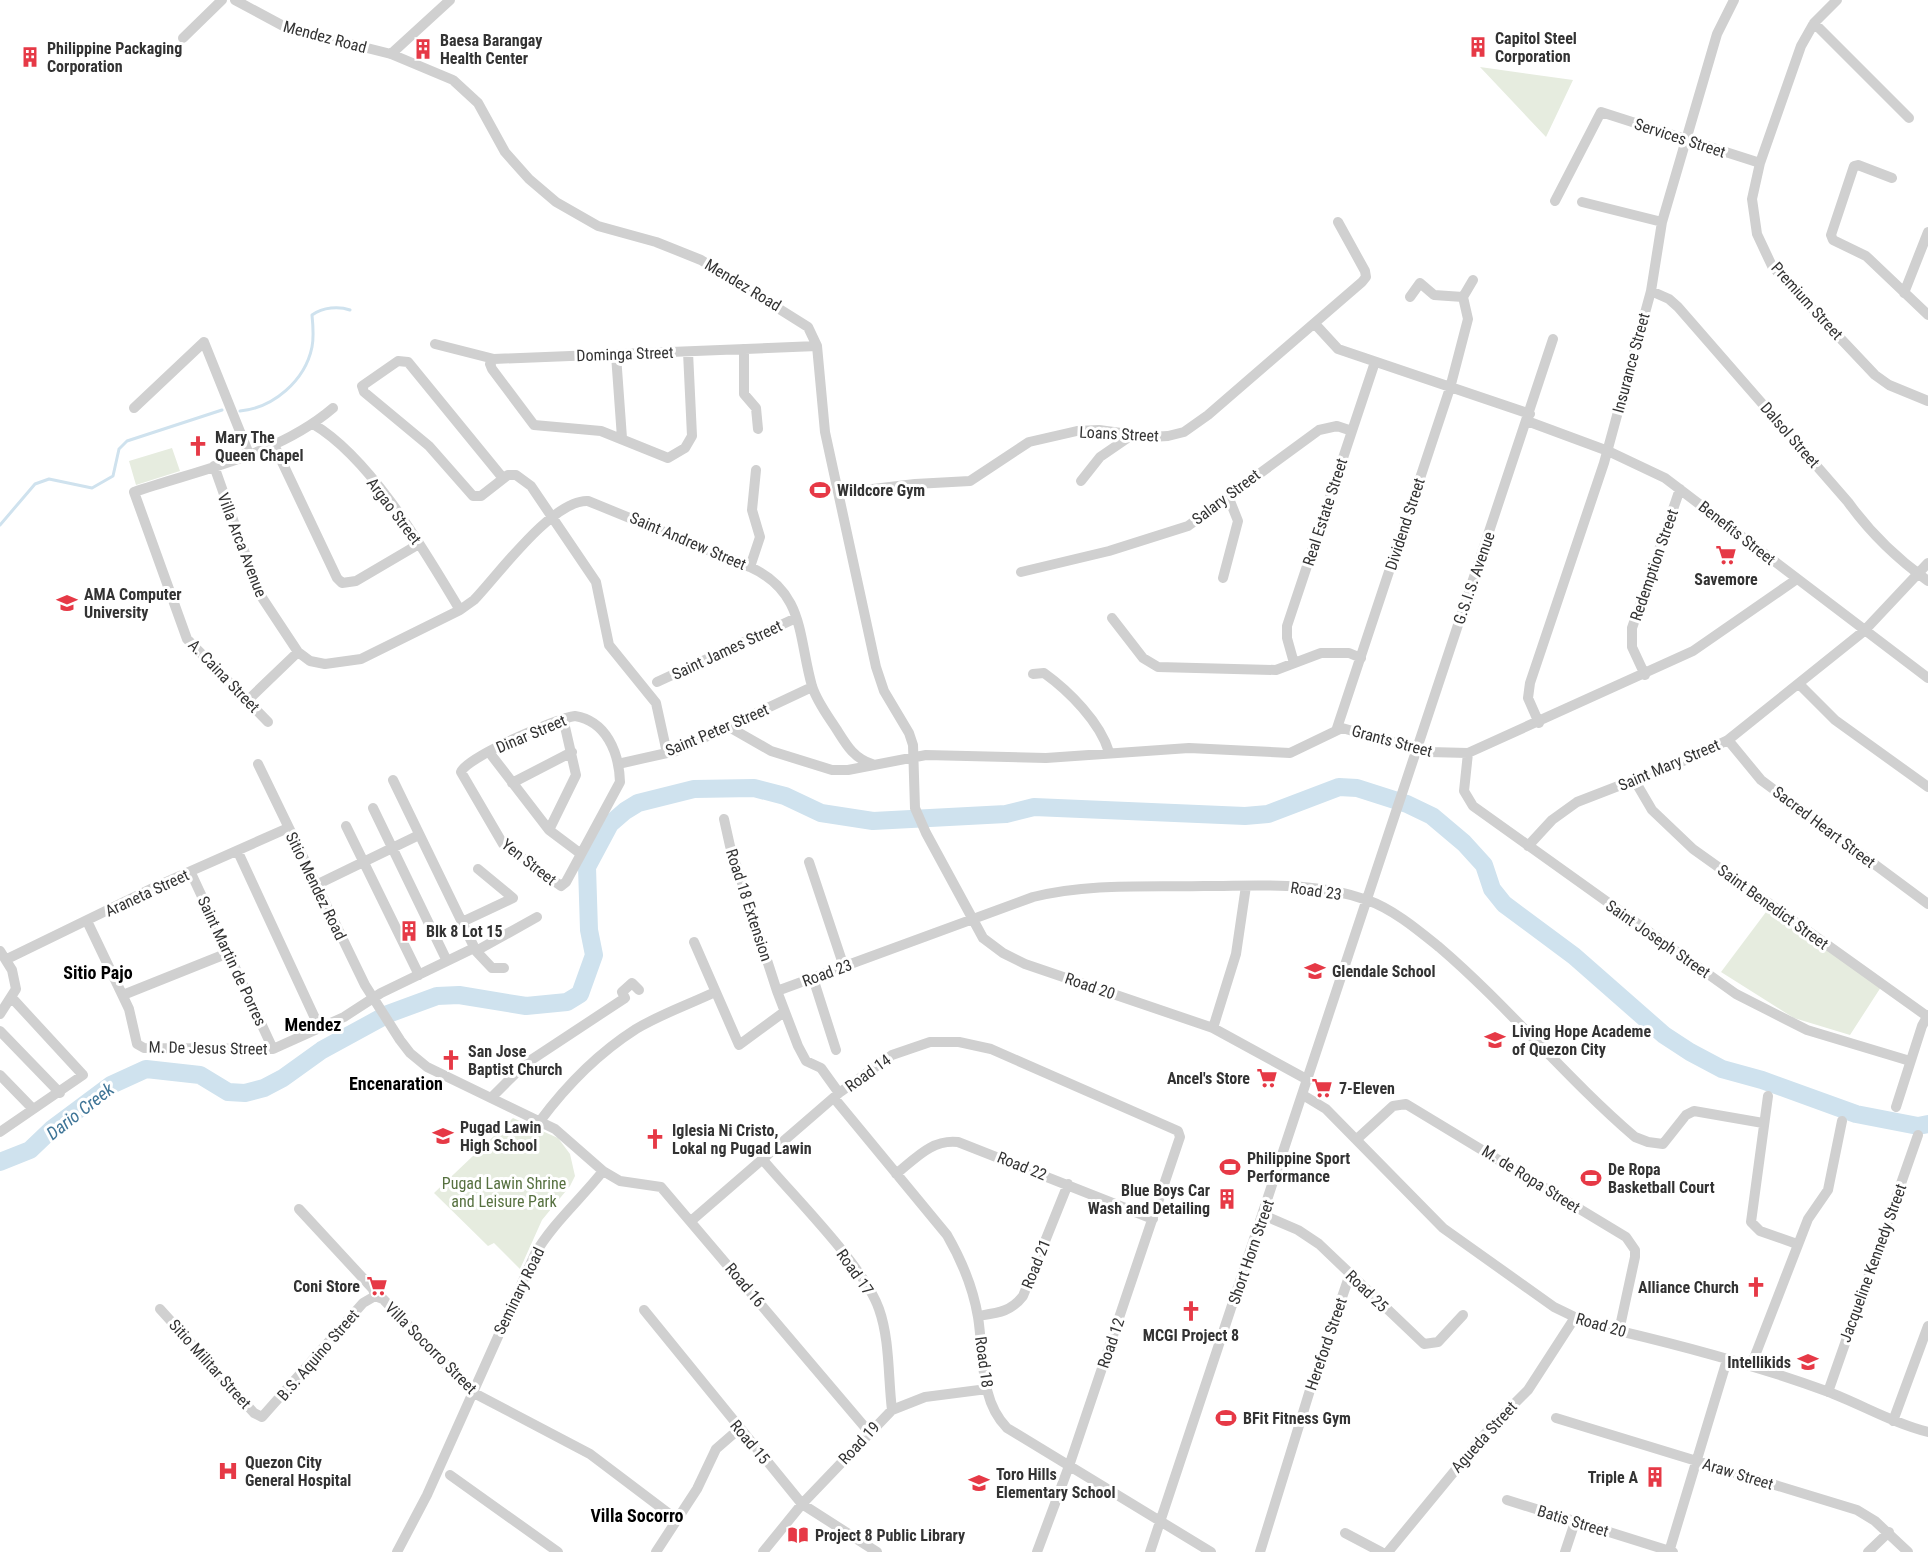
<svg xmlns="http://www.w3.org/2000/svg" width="1928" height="1552" viewBox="0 0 1928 1552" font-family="'Roboto Condensed',sans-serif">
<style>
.green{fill:#e6ecdf}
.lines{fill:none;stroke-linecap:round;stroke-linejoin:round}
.stream{stroke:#cfe2ee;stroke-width:3}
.river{stroke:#cfe2ee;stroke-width:18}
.minor{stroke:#d0d0d0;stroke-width:10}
.labels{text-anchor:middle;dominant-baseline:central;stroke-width:6;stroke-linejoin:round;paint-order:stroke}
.street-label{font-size:16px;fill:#333;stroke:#fff}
.poi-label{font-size:16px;font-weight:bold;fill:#333;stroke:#fff;text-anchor:start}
.park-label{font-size:16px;fill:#56703f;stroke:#fff}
.neighbourhood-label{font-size:18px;font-weight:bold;fill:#000;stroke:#fff}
.water-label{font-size:18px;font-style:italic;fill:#3f7597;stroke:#fff}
</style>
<rect width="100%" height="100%" fill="#fff"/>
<path class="green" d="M1480,67L1573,80L1546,137Z
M172,448L180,471L136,485L129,461Z
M1769,908L1881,987L1850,1035L1794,1018L1721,972Z
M513,1118L558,1138L570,1154L575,1176L570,1186L542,1220L520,1269L494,1243L488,1246L434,1193Z"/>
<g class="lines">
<path class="stream" d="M240,411C273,408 305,381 312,347C314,337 313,325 312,315C323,307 339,306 350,310
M0,525L35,484L49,479L92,488L113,476L119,449L127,441L222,410"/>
<path class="river" d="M0,1162L30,1150L52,1129L111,1085L146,1069L200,1075L228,1092L245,1093L264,1088L283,1078L322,1050L388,1014L437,996L459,995L526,1006L567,1002L580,994L594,955L589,930L587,867L610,824L625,811L638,803L694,789L754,788L785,796L821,813L873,821L1006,814L1034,807L1245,816L1268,814L1339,787L1357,788L1407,804L1432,816L1464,843L1484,865L1492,889L1504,904L1574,956L1664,1035L1690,1052L1722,1069L1762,1080L1856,1114L1918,1126L1928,1124"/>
<path class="minor" d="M235,0L287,28L391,54L453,80L478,103L505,152L529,179L556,202L598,226L656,242L701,260L808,327L817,346L825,432L876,667L884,691L909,733L913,745L915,808L926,833L983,938L1003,953L1025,964L1213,1028L1308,1080
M1837,0L1814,23L1801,46L1760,163L1752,199L1757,234L1772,266L1875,375L1889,385L1928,401
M1814,23L1909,118
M183,38L222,0
M391,54L450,0
M1892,178L1858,165L1854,166L1831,235L1833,240L1866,256L1928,315
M1555,201L1601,112L1760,163
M1582,202L1662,222
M1651,291L1669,299L1678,307L1848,502C1871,534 1896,558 1928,581
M1904,293L1928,232
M1410,297L1420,283L1434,295L1463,297L1473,280
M1315,324L1338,349L1530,414
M435,344L494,359L817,346
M744,349V394L756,408L758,429
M616,355L622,438
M494,359L490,364L492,369L534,425L601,431L668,458L685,448L692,436L688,352
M134,408L204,342L249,454
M1527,421L1608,451L1665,478L1928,678
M313,424C372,459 425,552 460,610
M274,445L337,578L342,583L356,581L419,544
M214,466L259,593L298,652L310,661L325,664L361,659L460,610L474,600C498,575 553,499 588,501L750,567C805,592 798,637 812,686C817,702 828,716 837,730C847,746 854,758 872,764
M502,477L408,362L398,361L362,386L364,392L429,446L473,496H481L508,475H516L531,486L596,582L609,645L656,703L667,753
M1081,481L1100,457L1132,435
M839,493L915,484L970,481L1029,442L1077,431L1099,430L1150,437L1168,436L1184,432L1208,415L1362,282L1366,277L1365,271L1338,222
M750,567L760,537L752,510L756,470
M1021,572L1109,551L1188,526L1319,430L1337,426L1352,431
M1223,578L1238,521L1228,496
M1112,618L1143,658L1158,667L1276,670L1321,653H1349L1361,658
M1294,663L1287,638V626L1375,362
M1033,674L1044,673C1069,691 1100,722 1109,752
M1645,675L1632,647V628L1680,489
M657,682L796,618
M1799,684L1835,720L1928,787
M247,701L298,652
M575,716C606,721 619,752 620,782L566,882L561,886L503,844L461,772C467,757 557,718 575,716Z
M563,718L576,775L549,830L581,854
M268,722L187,639L134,492C202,469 278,455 333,408
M1539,723L1528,698L1530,683L1604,463L1651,291L1662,222L1717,34L1734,0
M729,727L771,751L832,770H848L926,755L1046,758L1189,748L1290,753L1342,728L1429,752L1468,753L1693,651L1797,579
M1337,728L1450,388L1468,319L1463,297
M1728,740L1761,780L1928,904
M489,752L549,830
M1468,753L1464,791L1473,806L1736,994L1807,1030L1910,1061
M258,764L365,985L400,1040L410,1053L427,1067L555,1129L603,1171L620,1181L661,1187L869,1432
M618,764L676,751L812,687
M393,780L476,951L492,968H504
M1635,781L1652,810L1693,849L1928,1017
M512,783L572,752
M373,808L447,961
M724,819L730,846L777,991L798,1046L806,1061L821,1068L839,1093
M346,826L419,975
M1528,846L1552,820L1577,802L1688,759L1728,740L1864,631L1928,563
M238,852L320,1029
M809,862L844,967
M191,873L273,1049
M316,885L419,835
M87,921L129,1009L137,1044L144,1048L273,1049L344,1017L381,993L474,948
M462,922L513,898L478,869
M694,942L739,1045L784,1012
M0,951L12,970L16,989L0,1014
M476,951L537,917
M7,959L157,886L288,828
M813,978L836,1050
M777,991L1033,897C1089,883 1147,887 1204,886C1258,886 1315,881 1367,900C1393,909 1418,930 1439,947C1508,1006 1566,1078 1635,1137L1648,1142L1663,1144L1686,1115L1694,1111L1763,1123
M123,995L228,953
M1213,1028L1236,954L1246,886
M0,1031L60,1093
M0,1075L33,1109
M1303,1095L1326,1109L1443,1228L1554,1307L1589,1324C1669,1342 1750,1363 1826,1391C1861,1404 1892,1423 1928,1432
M1768,1096L1751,1222L1760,1231L1797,1244
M491,1098L525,1064L625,998L622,992L632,983L639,990
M834,1098L947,1235C962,1261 973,1287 978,1317C984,1354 979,1400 1007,1428L1211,1552
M1896,1107L1922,1026L1928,1015
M540,1121C566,1086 600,1052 636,1029C661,1014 690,1004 715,992
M0,1132L83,1075L12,998
M1357,1139L1393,1106L1406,1104L1626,1237L1635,1250V1257L1619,1331
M763,1160C794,1197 864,1266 879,1309C890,1340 888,1378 892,1410
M896,1174C916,1158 932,1139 958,1142L1153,1219
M299,1209L373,1289L375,1296L383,1299L472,1392L590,1454L676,1519
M1263,1215L1298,1230L1319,1244L1424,1344L1438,1342L1463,1315
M691,1221L839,1093L892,1055L930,1042H959L991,1049L1178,1131L1180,1137L1069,1466L1037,1552
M160,1309L254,1413L262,1417L363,1303L375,1296
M644,1310L802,1504L877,1552
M978,1316C997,1313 1011,1312 1023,1296L1068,1184
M1751,1366L1808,1219L1828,1190L1842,1121
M1828,1392L1918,1135
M1556,1418L1857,1510L1875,1521L1908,1552
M1893,1421L1928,1326
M450,1475L558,1552
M1507,1500L1673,1552
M1345,1533L1381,1552
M397,1552L427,1495L535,1254C553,1223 581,1199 603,1171
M656,1552L697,1489L716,1449L739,1429
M763,1552L802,1504L892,1410L925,1397L987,1389
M1150,1552L1553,339
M1260,1552L1310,1390L1350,1274
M1388,1552L1490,1428L1528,1390L1574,1319
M1565,1552L1575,1522
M1669,1552L1727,1360
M1868,1552L1889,1532"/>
</g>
<defs>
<g id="building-bare" transform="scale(1.62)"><path d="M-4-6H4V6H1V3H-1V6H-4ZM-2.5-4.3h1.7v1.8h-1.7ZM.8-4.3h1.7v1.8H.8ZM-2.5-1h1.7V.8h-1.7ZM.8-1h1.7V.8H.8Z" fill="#e63946" stroke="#fff" stroke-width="2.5" paint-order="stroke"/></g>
<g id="church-bare" transform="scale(1.62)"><path d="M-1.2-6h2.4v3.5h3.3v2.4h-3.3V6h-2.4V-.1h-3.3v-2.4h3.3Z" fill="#e63946" stroke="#fff" stroke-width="2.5" paint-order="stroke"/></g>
<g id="stadium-bare" transform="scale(1.62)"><path d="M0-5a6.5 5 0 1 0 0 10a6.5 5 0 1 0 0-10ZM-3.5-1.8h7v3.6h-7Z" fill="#e63946" stroke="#fff" stroke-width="2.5" paint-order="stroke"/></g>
<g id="supermarket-bare" transform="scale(1.62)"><path d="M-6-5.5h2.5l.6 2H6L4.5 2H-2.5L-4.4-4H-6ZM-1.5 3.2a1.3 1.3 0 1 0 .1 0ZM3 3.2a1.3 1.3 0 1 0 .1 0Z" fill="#e63946" stroke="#fff" stroke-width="2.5" paint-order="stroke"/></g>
<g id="university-bare" transform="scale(1.62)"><path d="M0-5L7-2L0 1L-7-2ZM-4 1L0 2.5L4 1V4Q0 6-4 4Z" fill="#e63946" stroke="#fff" stroke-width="2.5" paint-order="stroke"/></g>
<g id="school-bare" transform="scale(1.62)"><path d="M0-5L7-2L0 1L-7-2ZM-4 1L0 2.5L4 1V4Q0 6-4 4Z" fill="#e63946" stroke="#fff" stroke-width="2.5" paint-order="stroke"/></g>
<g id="hospital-bare" transform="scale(1.62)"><path d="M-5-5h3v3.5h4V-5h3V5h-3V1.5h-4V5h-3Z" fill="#e63946" stroke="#fff" stroke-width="2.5" paint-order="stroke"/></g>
<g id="library-bare" transform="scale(1.62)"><path d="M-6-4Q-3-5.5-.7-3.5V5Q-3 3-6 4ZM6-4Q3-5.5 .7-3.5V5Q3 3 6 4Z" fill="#e63946" stroke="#fff" stroke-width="2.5" paint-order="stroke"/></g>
</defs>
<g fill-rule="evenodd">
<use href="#building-bare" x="1478" y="47"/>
<use href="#building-bare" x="423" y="49"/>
<use href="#building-bare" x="30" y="57"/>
<use href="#church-bare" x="198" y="446"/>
<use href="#stadium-bare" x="820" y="490"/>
<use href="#supermarket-bare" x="1726" y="555"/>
<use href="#university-bare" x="67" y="603"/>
<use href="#building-bare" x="409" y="931"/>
<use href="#school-bare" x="1315" y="971"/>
<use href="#school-bare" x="1495" y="1040"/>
<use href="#church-bare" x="451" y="1060"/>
<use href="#supermarket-bare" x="1267" y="1078"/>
<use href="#supermarket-bare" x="1322" y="1088"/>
<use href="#school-bare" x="443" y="1136"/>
<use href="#church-bare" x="655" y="1139"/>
<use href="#stadium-bare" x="1230" y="1167"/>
<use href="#stadium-bare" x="1591" y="1178"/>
<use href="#building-bare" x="1227" y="1199"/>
<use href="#supermarket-bare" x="377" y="1286"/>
<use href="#church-bare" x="1756" y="1287"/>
<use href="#church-bare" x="1191" y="1311"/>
<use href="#school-bare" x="1808" y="1362"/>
<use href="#stadium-bare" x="1226" y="1418"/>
<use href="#hospital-bare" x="228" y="1471"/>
<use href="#building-bare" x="1655" y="1477"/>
<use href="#school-bare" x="979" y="1483"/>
<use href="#library-bare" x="798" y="1535"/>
</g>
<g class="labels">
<g class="street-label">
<text transform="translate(325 37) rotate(15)">Mendez Road</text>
<text transform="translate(1680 138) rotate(18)">Services Street</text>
<text transform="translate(743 285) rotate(31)">Mendez Road</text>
<text transform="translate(1807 301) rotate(48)">Premium Street</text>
<text transform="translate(625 354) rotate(-2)">Dominga Street</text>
<text transform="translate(1631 363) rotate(-75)">Insurance Street</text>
<text transform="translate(1119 434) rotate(3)">Loans Street</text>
<text transform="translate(1790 435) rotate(49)">Dalsol Street</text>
<text transform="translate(1226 497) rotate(-37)">Salary Street</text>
<text transform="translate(394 511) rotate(53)">Argao Street</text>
<text transform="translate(1325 512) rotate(-72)">Real Estate Street</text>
<text transform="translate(1405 524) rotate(-72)">Dividend Street</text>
<text transform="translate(1737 533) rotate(38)">Benefits Street</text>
<text transform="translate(688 541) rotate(23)">Saint Andrew Street</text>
<text transform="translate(242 545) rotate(69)">Villa Arca Avenue</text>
<text transform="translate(1654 565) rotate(-71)">Redemption Street</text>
<text transform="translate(1474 578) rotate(-71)">G.S.I.S. Avenue</text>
<text transform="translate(727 650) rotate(-25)">Saint James Street</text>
<text transform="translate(224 676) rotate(46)">A. Caina Street</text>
<text transform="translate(717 730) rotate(-23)">Saint Peter Street</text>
<text transform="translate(531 734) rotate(-23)">Dinar Street</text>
<text transform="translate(1392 741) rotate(15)">Grants Street</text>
<text transform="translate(1669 765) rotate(-23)">Saint Mary Street</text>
<text transform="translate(1824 827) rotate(37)">Sacred Heart Street</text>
<text transform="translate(529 862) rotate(38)">Yen Street</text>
<text transform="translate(316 886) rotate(64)">Sitio Mendez Road</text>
<text transform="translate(1316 891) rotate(8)">Road 23</text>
<text transform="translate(147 893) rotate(-25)">Araneta Street</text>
<text transform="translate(749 905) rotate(72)">Road 18 Extension</text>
<text transform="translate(1773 907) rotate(36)">Saint Benedict Street</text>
<text transform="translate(1658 939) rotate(35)">Saint Joseph Street</text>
<text transform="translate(232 961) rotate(65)">Saint Martin de Porres</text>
<text transform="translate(827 973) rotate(-20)">Road 23</text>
<text transform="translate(1090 986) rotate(19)">Road 20</text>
<text transform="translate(208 1048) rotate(1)">M. De Jesus Street</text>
<text transform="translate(868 1073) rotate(-36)">Road 14</text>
<text transform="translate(1022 1166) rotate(22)">Road 22</text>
<text transform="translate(1531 1179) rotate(32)">M. de Ropa Street</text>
<text transform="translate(1251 1252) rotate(-71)">Short Horn Street</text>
<text transform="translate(1873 1263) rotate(-70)">Jacqueline Kennedy Street</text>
<text transform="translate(1036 1264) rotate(-68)">Road 21</text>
<text transform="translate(855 1272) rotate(55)">Road 17</text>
<text transform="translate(745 1285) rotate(50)">Road 16</text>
<text transform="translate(519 1291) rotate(-64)">Seminary Road</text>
<text transform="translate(1367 1291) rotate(44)">Road 25</text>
<text transform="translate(1601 1325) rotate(16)">Road 20</text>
<text transform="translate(1111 1343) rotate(-71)">Road 12</text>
<text transform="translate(1326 1344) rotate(-71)">Hereford Street</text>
<text transform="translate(431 1348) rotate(45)">Villa Socorro Street</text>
<text transform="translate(318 1355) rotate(-49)">B.S. Aquino Street</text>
<text transform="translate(984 1362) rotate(82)">Road 18</text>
<text transform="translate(210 1364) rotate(48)">Sitio Militar Street</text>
<text transform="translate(1484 1437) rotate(-48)">Agueda Street</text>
<text transform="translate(750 1442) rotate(50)">Road 15</text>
<text transform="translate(859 1443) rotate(-47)">Road 19</text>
<text transform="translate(1738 1474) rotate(17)">Araw Street</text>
<text transform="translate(1573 1521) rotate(17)">Batis Street</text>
</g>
<g class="poi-label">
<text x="1495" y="38">Capitol Steel<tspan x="1495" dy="18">Corporation</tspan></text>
<text x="440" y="40">Baesa Barangay<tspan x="440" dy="18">Health Center</tspan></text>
<text x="47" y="48">Philippine Packaging<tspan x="47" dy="18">Corporation</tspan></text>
<text x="215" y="437">Mary The<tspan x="215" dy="18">Queen Chapel</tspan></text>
<text x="837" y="490">Wildcore Gym</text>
<text x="1726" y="579" text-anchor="middle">Savemore</text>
<text x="84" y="594">AMA Computer<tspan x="84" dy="18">University</tspan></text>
<text x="426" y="931">Blk 8 Lot 15</text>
<text x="1332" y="971">Glendale School</text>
<text x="1512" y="1031">Living Hope Academe<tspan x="1512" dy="18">of Quezon City</tspan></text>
<text x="468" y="1051">San Jose<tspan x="468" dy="18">Baptist Church</tspan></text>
<text x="1250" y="1078" text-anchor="end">Ancel's Store</text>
<text x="1339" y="1088">7-Eleven</text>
<text x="460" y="1127">Pugad Lawin<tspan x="460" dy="18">High School</tspan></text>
<text x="672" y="1130">Iglesia Ni Cristo,<tspan x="672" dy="18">Lokal ng Pugad Lawin</tspan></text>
<text x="1247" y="1158">Philippine Sport<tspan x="1247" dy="18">Performance</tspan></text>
<text x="1608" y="1169">De Ropa<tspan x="1608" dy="18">Basketball Court</tspan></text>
<text x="1210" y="1190" text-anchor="end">Blue Boys Car<tspan x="1210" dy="18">Wash and Detailing</tspan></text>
<text x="360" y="1286" text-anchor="end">Coni Store</text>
<text x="1739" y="1287" text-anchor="end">Alliance Church</text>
<text x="1191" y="1335" text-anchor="middle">MCGI Project 8</text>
<text x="1791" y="1362" text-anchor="end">Intellikids</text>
<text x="1243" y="1418">BFit Fitness Gym</text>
<text x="245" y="1462">Quezon City<tspan x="245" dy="18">General Hospital</tspan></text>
<text x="996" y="1474">Toro Hills<tspan x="996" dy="18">Elementary School</tspan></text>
<text x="1638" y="1477" text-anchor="end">Triple A</text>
<text x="815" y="1535">Project 8 Public Library</text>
</g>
<g class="park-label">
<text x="504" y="1183">Pugad Lawin Shrine<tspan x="504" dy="18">and Leisure Park</tspan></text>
</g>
<g class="neighbourhood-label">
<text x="98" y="972">Sitio Pajo</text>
<text x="313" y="1024">Mendez</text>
<text x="396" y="1083">Encenaration</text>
<text x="637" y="1515">Villa Socorro</text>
</g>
<g class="water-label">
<text transform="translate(80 1111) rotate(-38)">Dario Creek</text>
</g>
</g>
</svg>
